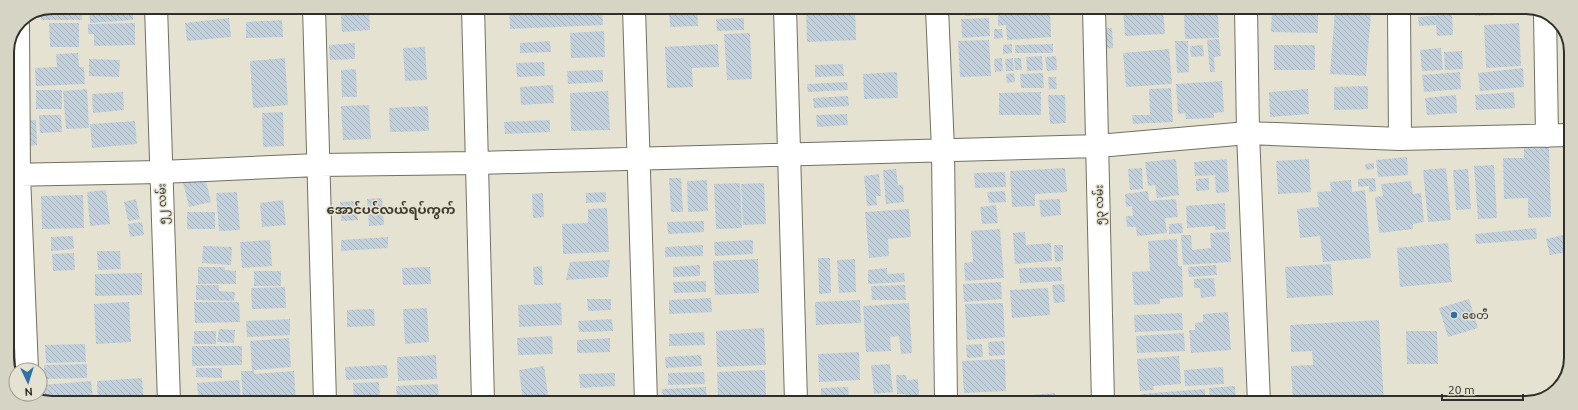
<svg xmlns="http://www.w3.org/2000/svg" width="1578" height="410" viewBox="0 0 1578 410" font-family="Ubuntu,'Noto Sans Myanmar',sans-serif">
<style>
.building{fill:url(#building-back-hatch)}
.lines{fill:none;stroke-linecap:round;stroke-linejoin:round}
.street-casing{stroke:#737061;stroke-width:24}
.street{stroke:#fff;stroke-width:22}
.poi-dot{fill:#2b72a7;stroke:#e5e2d2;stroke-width:1.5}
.labels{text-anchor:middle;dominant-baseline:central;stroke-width:3;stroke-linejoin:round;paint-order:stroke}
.street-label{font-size:11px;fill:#2f2e28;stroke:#e5e2d2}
.poi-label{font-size:11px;fill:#2f2e28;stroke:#e5e2d2;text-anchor:start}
.quarter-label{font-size:13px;font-weight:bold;fill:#3d3a2d;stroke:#e5e2d2}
.rim{fill:none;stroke:#2f2e28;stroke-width:2}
</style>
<defs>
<pattern id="building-back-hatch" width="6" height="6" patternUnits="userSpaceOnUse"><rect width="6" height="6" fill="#c2d0dc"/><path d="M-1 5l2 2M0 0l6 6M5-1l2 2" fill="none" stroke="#a7b3bd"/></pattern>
</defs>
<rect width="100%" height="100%" fill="#e5e2d2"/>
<path class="building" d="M52,7H81L82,20H41V12Z
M245,7H276V12L245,13Z
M509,7L602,8L603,25L510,29Z
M133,8V20L90,23L89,10Z
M669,8H697L698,26L670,27Z
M713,8H747V11L713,13Z
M806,8H855L856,40L807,42Z
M965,8H993V14L965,16Z
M1123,8H1163L1165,34L1125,36Z
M1175,8H1197V9L1175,11Z
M1272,8H1318V33L1271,32Z
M1419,8H1467V10L1419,13Z
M1475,8H1519V14L1475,16Z
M1050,10L1051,37L1007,40L1006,25L998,26V13Z
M1335,11L1371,14L1366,76L1330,74Z
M369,12L370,30L342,32L341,14Z
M1218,14L1219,38L1185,39L1184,15Z
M1452,14L1453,35L1437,36L1436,25L1419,26L1418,17Z
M229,18L231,37L187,41L185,23Z
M744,18V30L717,31L716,19Z
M989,18L990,36L962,38L961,19Z
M282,20L283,37L246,38V22Z
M49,23H79V47H50Z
M135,23V45L94,46V34H88V24Z
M1519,23L1521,66L1486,68L1484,25Z
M1102,28H1112L1113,48L1103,49Z
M994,29H1002L1003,38L994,39Z
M604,31L605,57L571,58L570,33Z
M750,33L752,79L727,80L724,34Z
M1219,39L1221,56L1214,57L1215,72H1210L1207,40Z
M989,40L991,76L960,77L958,41Z
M550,41L551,52L520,53V43Z
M1175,41H1188L1189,72L1177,73Z
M355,43V59L330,60L329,45Z
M718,44L719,67L692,68L693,87L667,88L665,47Z
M1012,44V53L1003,54V45Z
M1053,44V53H1015V45Z
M1203,45L1204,56L1191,57L1190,46Z
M1274,45H1315V70H1274Z
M425,47L427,80L405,81L403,48Z
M1441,48L1443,70L1422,71L1420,50Z
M1169,49L1172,84L1126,87L1123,53Z
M1462,51L1463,69L1445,70L1444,52Z
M78,53L79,67H84L85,84L36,86L35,68L57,67L56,54Z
M1042,56L1043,70L1027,71L1026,57Z
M1056,56L1057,70L1047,71L1045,57Z
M285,58L288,105L253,108L250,61Z
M1002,58L1003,71L995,72L994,59Z
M1013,58L1014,71H1006L1005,59Z
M1014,58H1021L1022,70H1015Z
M89,59L120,60L119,77L89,76Z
M544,62L545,76L517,77L516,63Z
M843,64L844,76L815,77V65Z
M1523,68L1524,87L1480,91L1478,73Z
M356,69L357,97H342L341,70Z
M603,70V82L568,84L567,71Z
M897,72L898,98L864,99L863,74Z
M1460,72L1461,89L1424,92L1422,75Z
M1014,73L1015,82L1007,83L1006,74Z
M1043,73L1044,88H1021L1020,74Z
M1048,77H1056L1057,89H1049Z
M1222,81L1224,112L1214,113V118L1186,119L1185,113L1178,114L1176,84Z
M847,82L848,90L808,92L807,84Z
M553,85L554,103L521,105L520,87Z
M1368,86V109L1334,110V87Z
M1171,88L1173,122L1133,124L1132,115H1150L1149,89Z
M87,89L89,128L66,129L63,91Z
M1308,89L1309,114L1270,117L1269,92Z
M36,90H62V109H36Z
M608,91L610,130L571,131L570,93Z
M123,92L124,110L93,113L92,94Z
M1041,92V115H999V93Z
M1514,92L1515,108L1476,110L1475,95Z
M1048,95H1065L1066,123L1050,124Z
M1456,95L1457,113L1427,115L1425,98Z
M848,96L849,106L814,108L813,98Z
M369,105L371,139L343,140L341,106Z
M428,106L429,131L390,132L389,108Z
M283,112L284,146L263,147L262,113Z
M847,114L848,125L817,127L816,115Z
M39,115H61L62,132L40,133Z
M26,120H36L37,145L27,146Z
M550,120V132L505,134L504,122Z
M135,121L137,144L92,148L90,124Z
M1524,148H1549L1551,217L1528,218V198L1504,199L1503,158H1524Z
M1407,157L1408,175L1378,177L1376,160Z
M1176,159L1179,195L1157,198L1155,185L1148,186L1145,162Z
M1227,159L1229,192L1216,193L1215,175L1195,176L1194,162Z
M1309,159L1311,192L1278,194L1276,161Z
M1374,163V169L1366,170L1365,164Z
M1494,165L1497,218L1478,219L1474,166Z
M1065,168L1067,192L1035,194V206L1012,207L1010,171Z
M1142,168L1143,189L1130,190L1128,169Z
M1446,168L1451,220L1428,222L1423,170Z
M896,169L898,185H903L904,202L886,204L883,170Z
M1468,169L1471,209L1456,210L1453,170Z
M1005,172L1006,187L975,188L974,173Z
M879,174L881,196H876L877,205L867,206L864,176Z
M205,177L211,202L189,207L183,182Z
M669,178H681L683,212H671Z
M1209,178V190L1196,191V179Z
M1375,178L1376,191L1369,192V186L1358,187V179Z
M707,180L708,211L688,212L687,181Z
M1351,180L1352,192L1365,190L1371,258L1323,262L1320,236L1300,238L1297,209L1319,207L1317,192L1331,191L1330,182Z
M1411,181L1413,194L1421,193L1424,222L1413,224V229L1379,233L1375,197L1383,196L1381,184Z
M740,183L742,228L716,229L714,184Z
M764,183L766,224L743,225L741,184Z
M106,190L110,224L90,226L87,192Z
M1005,191L1006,202L989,203L987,192Z
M1148,191L1149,201L1176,199L1178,217L1165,218L1167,233L1137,236L1136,227H1127L1126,216H1133L1132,206L1126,207L1125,194Z
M237,192L240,230L219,231L216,193Z
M606,192V202L586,203V193Z
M543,193L544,217L533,218L532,194Z
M83,195L84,228L42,229L41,196Z
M382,198L384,225L369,226L367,199Z
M136,199L140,219L128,221L124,202Z
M1060,199L1061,215L1041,217L1039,200Z
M283,200L286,225L262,227L260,203Z
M356,201L358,220L341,221L340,202Z
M1225,203L1226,229L1215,230V226L1187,228L1186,206Z
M996,205L998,223L982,224L980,207Z
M607,208L609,252L563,254L562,224L588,223V209Z
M909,209L911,237L888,239L889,256L869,258L865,212Z
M187,212H215V229H187Z
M704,221V232L668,234L667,222Z
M142,222L144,235L130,237L128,224Z
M1182,223L1183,233L1169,234V224Z
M1536,228L1537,239L1476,244L1475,234Z
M1000,229L1004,278L965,281L964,263L973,262L971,231Z
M1025,232L1026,245L1051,243L1052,261L1015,264L1013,233Z
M1229,232L1231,262L1183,265L1181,235H1191L1192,250L1211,248L1210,233Z
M1563,235L1568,252L1550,255L1546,239Z
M73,236L74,249L51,251V237Z
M388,237V248L341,251V240Z
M1177,239L1178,266H1182L1183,297L1160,299V304L1134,305L1132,272L1150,271L1148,241Z
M270,240L272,266L242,268L240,242Z
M753,240V254L715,256L714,242Z
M1448,243L1452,282L1400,287L1397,248Z
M703,245V256L665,257V247Z
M1054,245H1063V261L1055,262Z
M203,246L232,247L231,265L202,263Z
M97,251H120L121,269L98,270Z
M74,253L75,270L53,271L52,254Z
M818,258H830L831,293L819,294Z
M758,259L759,293L715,295L713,261Z
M855,259L856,292L839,293L837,260Z
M610,260L608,277L566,280L570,262Z
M1331,264L1333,295L1287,298L1285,267Z
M700,265V276L673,277V267Z
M1216,265L1217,275L1189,277L1188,267Z
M542,266L543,285H534L533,267Z
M198,267H225V270L236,271V284H198Z
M430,267L431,284L403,285L402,268Z
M1061,267L1062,281L1020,283L1019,268Z
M887,268V274L904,273L905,282L868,284V270Z
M254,271H281V286H254Z
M142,273V295L95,296V274Z
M1214,278L1216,296L1201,298L1200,288H1194V279Z
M706,281V292L674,293L673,282Z
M1001,282L1002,299L964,302L963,284Z
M1064,284L1065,302L1054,303L1052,285Z
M196,285H219V291L235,292L234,301L196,300Z
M905,285L906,300H872L871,286Z
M285,287L286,308L252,309L251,288Z
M1048,288L1050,315L1012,318L1010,290Z
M711,298L712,312L669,314V300Z
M587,299H611V310L588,311Z
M1469,299L1478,328L1448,337L1439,308Z
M860,300L861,323L816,325L815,302Z
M129,302L131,342L96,344L94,304Z
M194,302H239L240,322L195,323Z
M561,303L562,325L519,327L518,305Z
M909,303L912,353L901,354L899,336L890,337L891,351L866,352L863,306Z
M1003,303L1005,337L967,340L965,304Z
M427,308L429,342L405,344L403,309Z
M374,309L375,326L347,327V310Z
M1228,312L1231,350L1191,353L1189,330H1195V323L1203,322V314Z
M1182,313L1183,330L1135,332L1134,315Z
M290,319V335L247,337L246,321Z
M612,319L613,331L579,332L578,321Z
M1379,320L1384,402L1293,403L1291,366L1313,365L1312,351L1291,352L1290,325Z
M764,328L766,365L717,367L716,331Z
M219,329L235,330L234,343L217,342Z
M194,331H216V344H194Z
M1406,331H1437L1438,364H1407Z
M704,332L705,345L669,346V334Z
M1184,333L1185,351L1137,353L1136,336Z
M552,336L553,354L518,355L517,338Z
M289,338L291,367L254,370V374L294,371L296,402H243L241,371H252L250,341Z
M610,338V352L577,353V340Z
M1004,341L1005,355L989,356L988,342Z
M85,344L86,362L46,363L45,345Z
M982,344L983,357L967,358L966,345Z
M192,346H242V365L192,366Z
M859,352L860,380L819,382L818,354Z
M436,355L437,379L398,381L397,357Z
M701,355L702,366L666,368L665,357Z
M1179,356L1181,384L1153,386L1154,390L1140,391L1137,359Z
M1005,359L1006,391L964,393L962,361Z
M87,364V378L44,379V365Z
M890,364L893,392L874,394L871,365Z
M387,365L388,378L346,380L345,367Z
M544,366L549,402H523L519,370Z
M1223,367L1224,384L1185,386L1184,370Z
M196,368H222V378L196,377Z
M765,370L766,395L718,397L717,372Z
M704,372L705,384L668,385V373Z
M615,373V386L580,388L579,374Z
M896,375H906L907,380L918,379L919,396H905V394H897Z
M142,378L144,402H98L97,381Z
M239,380L241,398L213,400V395L198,396L197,383Z
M91,381L93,397L45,401L43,385Z
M379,382L380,402H354L353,383Z
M438,384L439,402H397L396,386Z
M1235,386L1236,403H1210L1209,388Z
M706,387L707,402H663L662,389Z
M848,387L849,400L821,401V388Z
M1205,389L1206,403H1142L1141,394Z
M1055,393L1056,403L1019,402L1018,396Z
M1010,395L1011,402H967V397Z
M597,396V402H575V397Z
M915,397V402H889V398Z"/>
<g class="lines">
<g class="street-casing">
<path id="street" d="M156,7L169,402
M314,7L325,402
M473,7L483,402
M634,8L646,402
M785,8L796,402
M937,8L943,150L946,402
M1094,8L1103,403
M1246,8L1248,133L1259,403
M1399,8L1400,139
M1545,13L1547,136
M18,26L19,175L27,370
M7,175L161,172L318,165L477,163L1098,146L1248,133L1400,139L1571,135"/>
</g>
<use href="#street" class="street"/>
</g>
<circle class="poi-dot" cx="1454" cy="315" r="4"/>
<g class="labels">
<g class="street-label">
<text transform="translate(162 204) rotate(-92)">၅၂ လမ်း</text>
<text transform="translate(1099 205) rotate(-91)">၅၃ လမ်း</text>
</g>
<g class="poi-label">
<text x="1462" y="315">စေတီ</text>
</g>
<g class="quarter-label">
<text x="391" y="209">အောင်ပင်လယ်ရပ်ကွက်</text>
</g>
</g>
<path d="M0 0H1578V410H0ZM52 14H1526A38 38 0 0 1 1564 52V358A38 38 0 0 1 1526 396H52A38 38 0 0 1 14 358V52A38 38 0 0 1 52 14Z" fill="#d6d4c4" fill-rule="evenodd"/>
<path class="rim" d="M52 14H1526A38 38 0 0 1 1564 52V358A38 38 0 0 1 1526 396H52A38 38 0 0 1 14 358V52A38 38 0 0 1 52 14Z"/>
<g transform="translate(28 382) rotate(176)"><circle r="19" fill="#e5e2d2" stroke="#9c9a8e"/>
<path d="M0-3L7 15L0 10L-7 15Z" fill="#2b72a7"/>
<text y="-6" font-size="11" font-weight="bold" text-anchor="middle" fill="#2f2e28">N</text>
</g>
<path d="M1442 394v6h81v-6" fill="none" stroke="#2f2e28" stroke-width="2"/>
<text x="1448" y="394" font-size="12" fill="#2f2e28" stroke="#e5e2d2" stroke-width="3" paint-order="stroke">20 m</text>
</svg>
